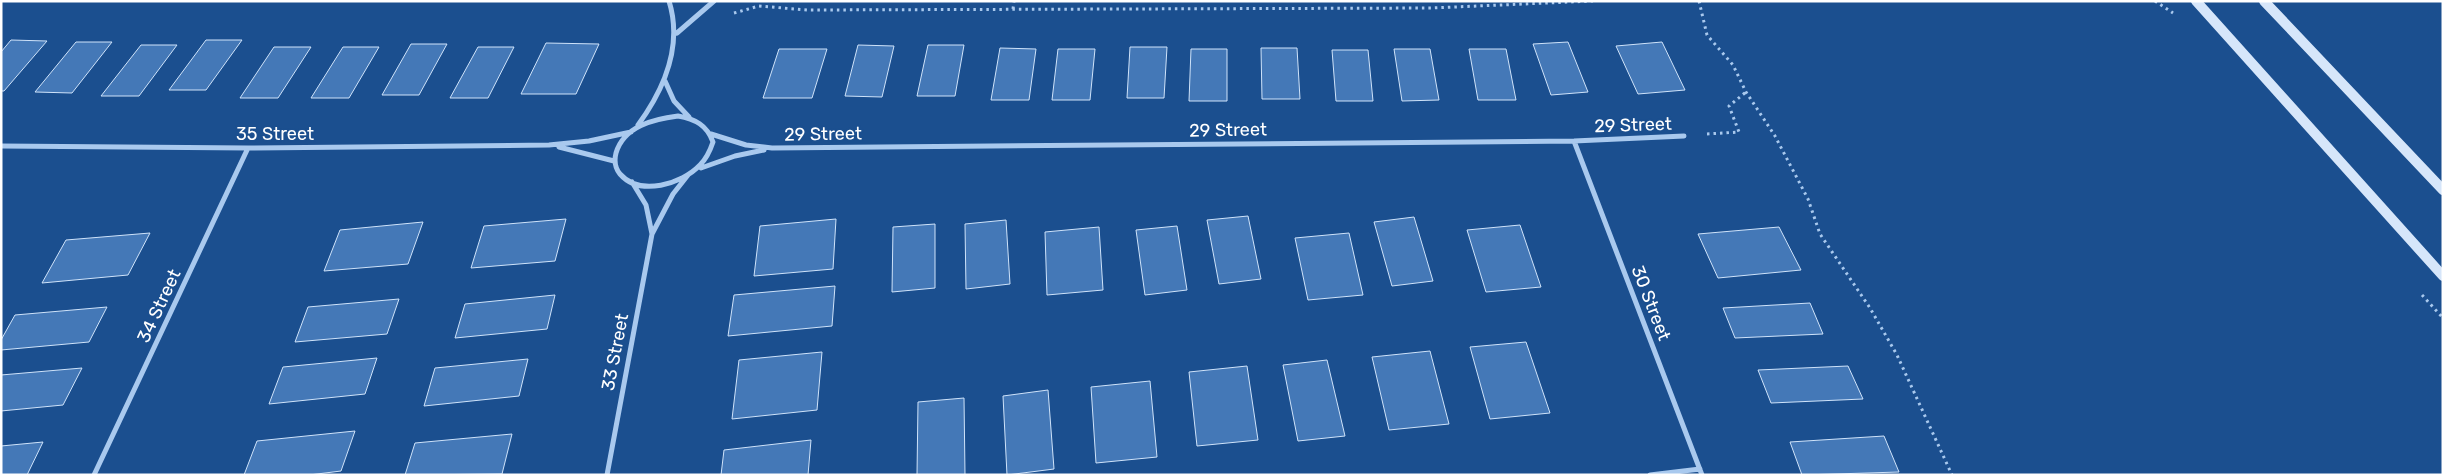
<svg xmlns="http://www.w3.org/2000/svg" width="2444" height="476" viewBox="0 0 2444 476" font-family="Rubik,sans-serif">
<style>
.building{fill:#4478b7;stroke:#cfe3fa}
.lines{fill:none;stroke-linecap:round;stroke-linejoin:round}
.path{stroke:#a9c9ee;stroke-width:3;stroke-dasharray:2.5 4;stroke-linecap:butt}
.street{stroke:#a9c9ee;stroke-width:5}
.secondary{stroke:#d6e6fa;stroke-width:10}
.labels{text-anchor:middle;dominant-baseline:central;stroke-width:4;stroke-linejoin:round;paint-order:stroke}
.street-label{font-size:18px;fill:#fff;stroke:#1b4f8f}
</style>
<rect width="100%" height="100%" fill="#1b4f8f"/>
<path class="building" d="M11,40L47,41L4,91H1V52Z
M206,40H242L206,90H169Z
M76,42H112L72,93L35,92Z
M1568,42L1588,92L1551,95L1533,44Z
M1662,42L1685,90L1638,94L1616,46Z
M546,43L599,44L576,94H521Z
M411,44H447L419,95H382Z
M141,45H177L139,96H101Z
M858,45L894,46L882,97L845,96Z
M928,45H964L955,96H917Z
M274,47H311L278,98H240Z
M343,47H379L349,98H311Z
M478,47H514L488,98H450Z
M1130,47H1167L1164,98H1127Z
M1000,48L1036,49L1029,100H991Z
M1261,48H1297L1300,99H1262Z
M779,49H827L812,98H763Z
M1058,49H1095L1090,100H1052Z
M1191,49H1227V101H1189Z
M1394,49H1430L1439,100L1402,101Z
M1469,49H1506L1516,100H1478Z
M1332,50H1368L1373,101H1336Z
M1248,216L1261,279L1219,284L1207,220Z
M1414,217L1433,281L1392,286L1374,222Z
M566,219L555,261L471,268L484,226Z
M836,219L833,269L754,276L760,226Z
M1006,220L1010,284L966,289L965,224Z
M423,222L408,264L324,271L340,230Z
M935,224V288L892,292L893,227Z
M1520,225L1541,287L1486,292L1467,230Z
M1177,226L1187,290L1145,295L1136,230Z
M1099,227L1103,290L1047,295L1045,232Z
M1779,227L1801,270L1718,278L1698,234Z
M150,233L128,275L42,283L66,240Z
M1349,233L1363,295L1308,300L1295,238Z
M835,286L832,326L728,336L734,295Z
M555,295L547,329L455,338L465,304Z
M399,299L387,334L295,342L308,307Z
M1810,303L1823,334L1735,338L1723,308Z
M107,307L89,342L1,350V340L15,315Z
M1526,342L1550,413L1490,419L1470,347Z
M1430,351L1449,424L1389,430L1372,357Z
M822,352L817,410L732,419L739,360Z
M377,358L365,394L269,404L283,367Z
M528,359L519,396L424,406L435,368Z
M1327,360L1345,436L1298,441L1283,365Z
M1247,366L1258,440L1197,446L1189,372Z
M1848,366L1863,399L1771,403L1758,370Z
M82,368L63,405L1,411V375Z
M1150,381L1157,457L1096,463L1091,387Z
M1048,390L1054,469L1007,475L1003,396Z
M964,398L965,475H917L918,402Z
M355,431L341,471L309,475H244L257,441Z
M512,434L502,474L405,475L415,443Z
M1884,436L1899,472L1802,475L1790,442Z
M811,440L808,475H721L724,450Z
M43,442L27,475H1V446Z"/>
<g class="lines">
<path class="path" d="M1699,1L1707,35L1733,65L1746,92L1775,136L1808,199L1820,234L1870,308L1897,355L1952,475
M2155,1L2173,13
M1013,9L1014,1
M734,13L759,6L807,10L1431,8L1593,1
M1707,134L1739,132L1729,106L1746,92
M2422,295L2443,318"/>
<path class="street" d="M677,33L714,1
M665,81L674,101L689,117
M678,116C695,119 707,125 713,142C710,151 706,159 700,165C682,184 640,197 620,174C615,168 614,161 616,153C624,126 654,119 678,116Z
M638,125C665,88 683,46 669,1
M711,134L746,145L772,148L1574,141L1684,136
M1574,141L1702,475
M1,146L248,148L549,145L589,141L631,132
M559,147L614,161
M701,168L735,156L764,150
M632,182L646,205L652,234
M94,475L248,148
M607,475L652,234L673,194L688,175
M1650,475L1700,469"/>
<path class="secondary" d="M2196,1L2443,276
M2264,1L2443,190"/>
</g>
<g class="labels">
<g class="street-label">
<text transform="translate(1633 125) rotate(-2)">29 Street</text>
<text transform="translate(1228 130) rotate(-1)">29 Street</text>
<text x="275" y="134">35 Street</text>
<text transform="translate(823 134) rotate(-1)">29 Street</text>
<text transform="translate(1651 303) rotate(69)">30 Street</text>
<text transform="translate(159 306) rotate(-65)">34 Street</text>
<text transform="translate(615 352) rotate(-79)">33 Street</text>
</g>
</g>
<rect width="2444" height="476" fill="none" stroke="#ffffff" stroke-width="5"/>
</svg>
